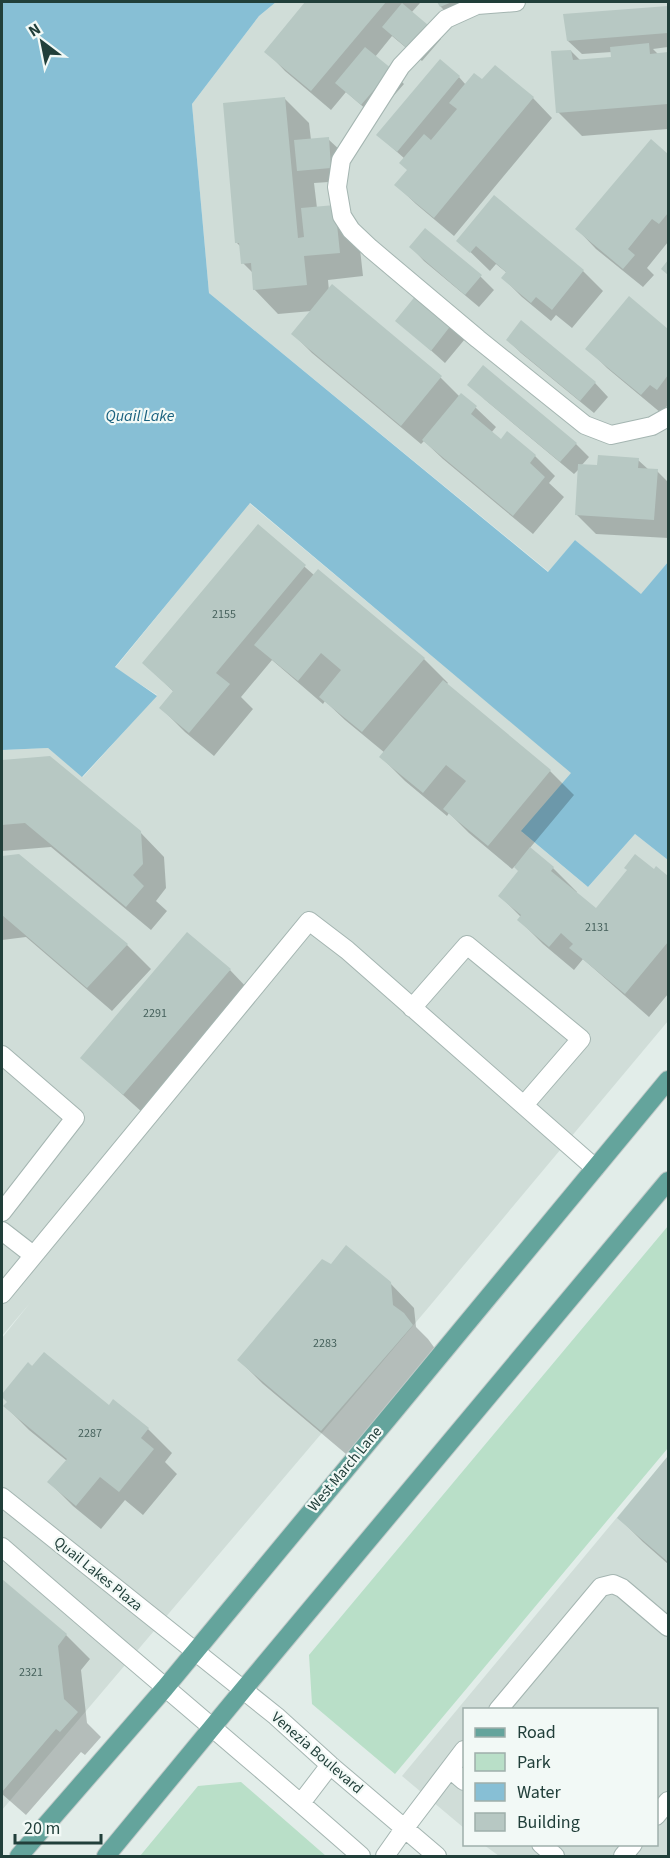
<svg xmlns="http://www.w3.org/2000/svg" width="670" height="1858" viewBox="0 0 670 1858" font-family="'Source Sans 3',sans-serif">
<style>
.built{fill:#d0ddd8}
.green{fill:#b9dfc8}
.water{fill:#87bfd5}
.shadow{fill:#0003}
.building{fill:#b7c8c3}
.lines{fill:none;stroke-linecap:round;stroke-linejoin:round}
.minor-casing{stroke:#a4b5b1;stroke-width:20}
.major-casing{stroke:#c1c9c8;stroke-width:20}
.minor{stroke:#fff;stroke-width:18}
.major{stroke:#64a49c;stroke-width:18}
.labels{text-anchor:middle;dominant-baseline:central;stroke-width:4.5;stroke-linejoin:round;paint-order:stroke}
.number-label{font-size:12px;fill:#46615c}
.street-label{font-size:15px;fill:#213f3a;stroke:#f2f9f6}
.water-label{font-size:16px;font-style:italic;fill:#18607e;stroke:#f2f9f6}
</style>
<rect width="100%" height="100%" fill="#e2ede9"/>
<path class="built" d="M276,2H668V562L641,595L575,540L549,572L209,293L192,104L259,16Z
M249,503L572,773L522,832L588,887L635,834L668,860V1021L428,1308L2,1810V1338L30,1303L2,1336V750L48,748L83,777L157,695L115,668Z
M668,1456V1856H499L484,1845L656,1844V1710H464V1828L402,1776Z"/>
<path class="green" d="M668,1226V1448L395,1774L312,1704L309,1655Z
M241,1782L326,1856H140L198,1786Z"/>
<path class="water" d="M2,2H276L259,16L192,104L209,293L548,572L575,540L641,594L668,562V860L635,834L588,887L521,831L571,773L250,503L115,667L157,696L82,777L48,748L2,750Z"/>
<path class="shadow" d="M307,2H419L420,3L411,13L441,39L422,61L392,36L375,57L404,84L375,117L346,92L331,110L285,71L266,51Z
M438,2H494L454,20L441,7Z
M668,8V47L653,49L659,55L668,54V129L582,136L558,112L571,51L581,61L613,58L612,52L582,54L568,41L565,16Z
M495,67L533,98L552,118L454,236L416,204L396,185L408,171L405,159L378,135L459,77L466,85L483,82Z
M285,99L309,123L311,140L328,139L342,152L344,181L314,183L317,208L358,231L363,276L328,280L329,291L332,287L441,378L460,397L461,396L476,408L496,427L491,433L501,441L507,433L535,456L555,476L549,483L564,497L533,534L443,459L424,441L421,444L312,353L293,334L312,311L278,314L254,289L253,273L243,263L241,247L236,242Z
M651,141L668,156V242L647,268L654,275L643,287L596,249L577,229Z
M494,197L583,271L603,291L572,328L556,315L551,321L522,297L503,278L507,273L496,264L490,271L458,240Z
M411,247L480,276L494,290L479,307L424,261Z
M417,296L465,339L445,363L397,320Z
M629,299L668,331V405L661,413L607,368L587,348Z
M508,340L595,383L608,397L594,413L521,353Z
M483,398L576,444L589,457L581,466L599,467L638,460L649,470L657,471L668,482V538L596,534L576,514L579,469L574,474Z
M258,526L314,575L424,659L448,683L446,685L550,771L574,795L529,849L553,868L577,892L576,894L596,910L657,868L668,878V994L649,1017L583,959L574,970L543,944L519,920L521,917L500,896L520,871L515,866L512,869L469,833L449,813L447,816L405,781L381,757L385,753L345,720L325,701L323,704L272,660L241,697L253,709L214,756L185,732L161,708L174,692L144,663Z
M49,758L140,832L164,857L166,888L156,901L167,911L151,930L51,847L2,851V761Z
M19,856L127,945L151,969L112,1011L26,937L2,940V857Z
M230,970L249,990L143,1113L82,1058Z
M331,1266L390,1283L414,1308L416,1327L428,1339L436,1350L346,1454L263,1384L239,1360Z
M28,1364L148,1429L172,1453L165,1462L177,1474L143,1515L125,1500L101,1529L73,1506L49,1482L67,1461L29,1430L5,1406L8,1402L2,1396Z
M668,1459V1564L643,1542L619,1518Z
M2,1581L66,1635L90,1659L81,1670L87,1723L101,1737L85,1755L81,1752L26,1815L2,1794Z"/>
<path class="building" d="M305,2H386L311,91L264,52Z
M437,2H452L440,7Z
M402,3L428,25L408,49L382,27Z
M668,6V33L567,41L563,14Z
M649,43L650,54L668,52V104L556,113L551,51L571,50L573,60L611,57L610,47Z
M365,47L392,69L361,105L335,83Z
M440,59L460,76L397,152L376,135Z
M495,65L534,97L434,218L394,185L407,170L399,163L424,134L431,140L457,109L449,103L474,73L482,79Z
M285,97L298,238L304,237L301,208L335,205L340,253L304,256L307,285L253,290L251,263L241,264L239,243H235L223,103Z
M329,137L331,168L297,171L294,140Z
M651,139L668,154V213L659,224L652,219L628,249L635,255L623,269L575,229Z
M494,195L584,270L552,310L536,297L531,303L501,278L506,272L476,246L470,253L456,241Z
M425,228L482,275L465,295L409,247Z
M668,260V275L661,269Z
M332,284L442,376L401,426L291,334Z
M417,294L452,324L431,351L395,321Z
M629,296L668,329V375L657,390L650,385L641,395L585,349Z
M521,320L596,382L580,401L506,340Z
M483,365L577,443L560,462L467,385Z
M461,393L477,406L471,414L501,439L507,431L536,455L530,463L545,477L513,516L422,440Z
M598,455L639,458L638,468L658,469L654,520L575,515L578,464L597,465Z
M258,524L306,565L216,673L230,684L189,733L159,708L173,691L142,663Z
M318,569L425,658L362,732L319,697L341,670L321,653L298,681L254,645Z
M443,680L551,770L488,846L443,809L466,781L446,765L423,793L379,757Z
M50,756L141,831L143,864L133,875L144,886L126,907L25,823L2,825V760Z
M530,847L554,867L551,871L596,908L627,870L624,868L635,854L654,869L656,866L668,876V942L625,994L569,948L573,944L561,933L549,947L517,920L521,915L498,896L518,871L514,867Z
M19,854L128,944L87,988L2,915V856Z
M187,932L231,969L123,1095L80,1058Z
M346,1245L391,1282L393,1305L404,1313L413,1325L321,1431L237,1360L322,1259L331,1264Z
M44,1352L109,1405L113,1399L149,1428L141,1438L154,1449L119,1492L100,1477L76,1506L47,1482L67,1459L3,1406L7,1402L2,1397V1394L28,1362L32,1366Z
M668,1456V1562L617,1518Z
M2,1579L67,1634L58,1646L64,1699L78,1712L60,1732L56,1729L2,1792Z"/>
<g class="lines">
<g class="minor-casing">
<path id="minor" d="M516,2L477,5L446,19L401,66L341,160L337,187L342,216L351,230L370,248L478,339L585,425L611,435L652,426L668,417
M412,1008L467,945L581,1039L524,1105
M2,1055L75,1118L2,1212
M2,1231L33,1255
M2,1294L309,921L347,950L595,1168
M2,1497L276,1716L330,1765L437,1856
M2,1547C121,1651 243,1752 361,1856
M498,1710L601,1587L613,1584L622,1588L668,1627
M450,1769L464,1781
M301,1803L330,1765
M656,1816L668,1801
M541,1844L555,1856
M385,1856L404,1829L464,1750
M623,1856L633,1844"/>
</g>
<g class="major-casing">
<path id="major" d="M19,1856L165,1688L668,1080
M106,1856L243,1690L668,1181"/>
</g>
<use href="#minor" class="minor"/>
<use href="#major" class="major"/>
</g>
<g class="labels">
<g class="number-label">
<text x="224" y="614">2155</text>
<text x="597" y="927">2131</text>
<text x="155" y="1013">2291</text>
<text x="325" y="1343">2283</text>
<text x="90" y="1433">2287</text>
<text x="31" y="1672">2321</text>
</g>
<g class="street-label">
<text transform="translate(345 1469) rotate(-50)">West March Lane</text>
<text transform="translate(98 1574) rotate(39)">Quail Lakes Plaza</text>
<text transform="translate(317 1753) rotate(41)">Venezia Boulevard</text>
</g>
<g class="water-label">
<text x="140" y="416">Quail Lake</text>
</g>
</g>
<rect width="670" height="1858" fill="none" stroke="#213f3a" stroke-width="6"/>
<rect x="463" y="1708" width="195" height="138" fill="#f2f9f6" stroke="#9eafab" stroke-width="1.5"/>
<rect x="475" y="1728" width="30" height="9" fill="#64a49c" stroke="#9eafab" stroke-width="1.5"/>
<text x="517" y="1738" font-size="18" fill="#213f3a">Road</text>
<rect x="475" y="1753" width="30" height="18" fill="#b9dfc8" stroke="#9eafab" stroke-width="1.5"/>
<text x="517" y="1768" font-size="18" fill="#213f3a">Park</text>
<rect x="475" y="1783" width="30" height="18" fill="#87bfd5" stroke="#9eafab" stroke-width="1.5"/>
<text x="517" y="1798" font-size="18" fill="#213f3a">Water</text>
<rect x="475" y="1813" width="30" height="18" fill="#b7c8c3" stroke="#9eafab" stroke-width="1.5"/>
<text x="517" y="1828" font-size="18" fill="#213f3a">Building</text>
<g transform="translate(42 42) rotate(328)" stroke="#f2f9f6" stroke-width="4.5" paint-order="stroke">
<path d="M0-4.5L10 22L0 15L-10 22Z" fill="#213f3a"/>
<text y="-9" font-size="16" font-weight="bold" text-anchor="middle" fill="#213f3a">N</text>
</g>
<path d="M15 1834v9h86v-9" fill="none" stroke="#213f3a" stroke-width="3"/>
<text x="24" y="1834" font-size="18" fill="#213f3a" stroke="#f2f9f6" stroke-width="4.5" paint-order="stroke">20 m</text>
</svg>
